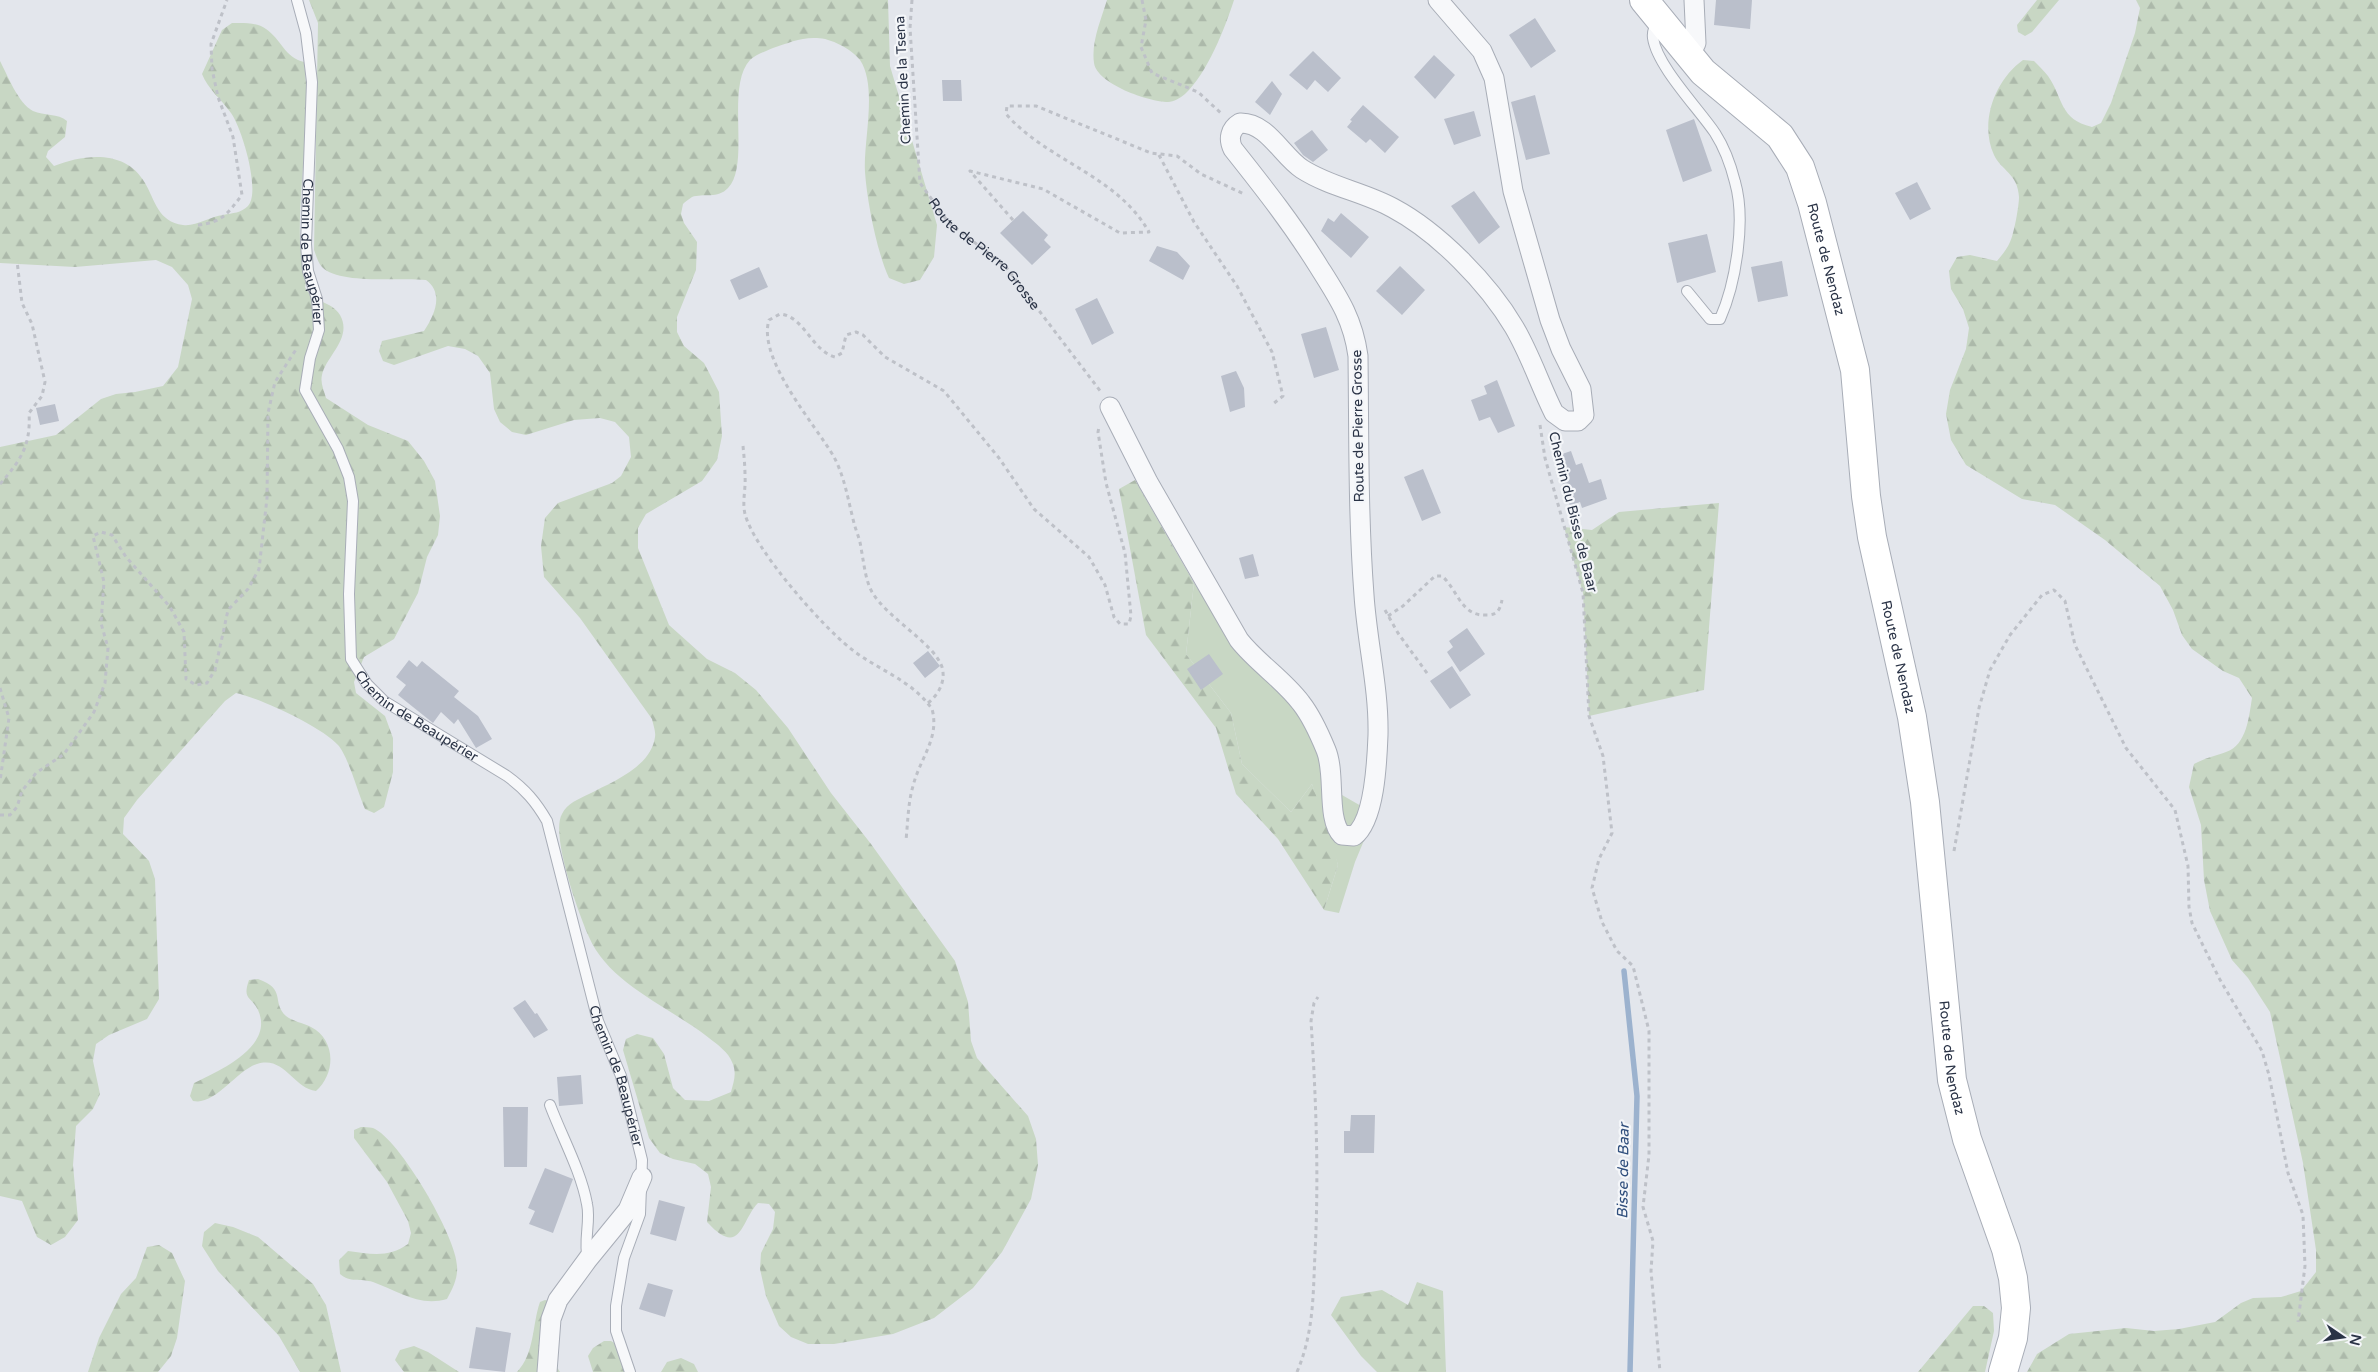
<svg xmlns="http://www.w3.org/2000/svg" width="2378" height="1372" viewBox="0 0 2378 1372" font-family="'Varela Round',sans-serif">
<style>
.green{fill:#c8d7c4}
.forest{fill:url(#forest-firs)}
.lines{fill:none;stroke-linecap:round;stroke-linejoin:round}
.stream{stroke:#9cb2ce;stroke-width:5.5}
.building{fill:#babfcb}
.lane-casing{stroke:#a8adb7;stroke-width:12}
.street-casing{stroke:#a8adb7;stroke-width:21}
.secondary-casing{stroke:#a8adb7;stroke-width:30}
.path{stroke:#bec1c8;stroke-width:3;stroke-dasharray:4 4;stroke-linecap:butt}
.lane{stroke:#f7f8fa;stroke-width:10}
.street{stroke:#f7f8fa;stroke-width:19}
.secondary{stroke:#fff;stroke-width:28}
.labels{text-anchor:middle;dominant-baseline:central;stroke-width:4.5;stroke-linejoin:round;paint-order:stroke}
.street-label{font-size:14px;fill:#2a3346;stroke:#f4f6f9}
.water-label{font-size:15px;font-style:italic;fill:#304f7d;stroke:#f4f6f9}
</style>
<defs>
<pattern id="forest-firs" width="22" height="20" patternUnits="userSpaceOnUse" patternTransform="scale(1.25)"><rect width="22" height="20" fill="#c8d7c4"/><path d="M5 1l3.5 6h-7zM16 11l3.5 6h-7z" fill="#acb9aa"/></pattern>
</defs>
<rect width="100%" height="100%" fill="#e3e6ec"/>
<path class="green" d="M1194,583L1237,650L1292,699L1334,774L1342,795L1375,814L1355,862L1339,913L1324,910L1338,865L1312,784L1291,812L1242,764L1231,713L1186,654Z"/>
<path class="forest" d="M309,0H888L890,66L937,225L934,257L920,280L904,284L889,278C877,252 867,202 865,172C863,142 878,87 860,60C852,49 830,38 817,38C801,37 788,43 773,48C766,51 755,55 750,60C725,87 751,164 728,188C718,199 703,193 692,197C689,199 685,202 683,204L681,214L684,223L697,242L696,270L677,317V332L684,346L704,363L719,392L722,436L717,460L702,481L646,514L638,528V548L669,625L707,659L735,673L756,690L788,728L831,793L871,844L955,961L968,1002L971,1041L977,1058L1028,1116L1036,1139L1038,1165L1031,1199L1002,1252L973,1288L934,1318L893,1334L834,1344H808L791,1337L779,1326L766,1296L760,1269L761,1253L773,1229L775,1212L769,1204L758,1203C741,1220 741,1259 707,1222L711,1187L708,1174L695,1164L673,1159L660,1153L649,1138L623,1050L626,1039L637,1034L653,1038L664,1054L673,1088L685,1100L709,1101L731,1092C734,1081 737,1073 732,1062C729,1053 717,1044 709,1038C670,1007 609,984 589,937C579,915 550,834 562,814C567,803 579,799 589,794C612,782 651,767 655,737C656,732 653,724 652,719L580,618L544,577L541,546L545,518L558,503L612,483L621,476L631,457L629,437L615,422L600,418L574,420L526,435L512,432L500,422L494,409L490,373L478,356L465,349L448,346L394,365L383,361L379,351L382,341L424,331C435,315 444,293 426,280C401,277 339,285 322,267C318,263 316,255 314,250L318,23Z
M1107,0H1234C1225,28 1207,74 1185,94C1180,98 1174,102 1168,102C1149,102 1097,84 1094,63C1091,42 1101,20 1107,0Z
M2037,0H2059L2032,32L2025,36L2018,32L2017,25Z
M2136,0H2378V1372H2027L2037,1354L2069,1334L2126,1328L2154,1331L2179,1329L2215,1322L2241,1303L2253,1298L2281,1297L2301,1291L2316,1272V1250L2303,1163L2270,1012L2248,978L2232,960L2210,911L2204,880L2201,825L2189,787L2194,764C2205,758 2215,756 2226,752C2247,745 2249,716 2252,698L2239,678L2223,671L2192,649L2182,635L2173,610L2160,586L2105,540L2055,505L2022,499L1966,465L1951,440L1946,414L1950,390L1966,349L1969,328L1963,309L1951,289L1949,271L1957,257L1970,255L1997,261C2002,255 2007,249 2010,242C2014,234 2019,206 2019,197C2018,174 2001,170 1994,155C1979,122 1995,80 2023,60L2034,61C2039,66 2044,71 2048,76C2064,99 2059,119 2092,127L2101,123L2111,103L2135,33L2140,8Z
M232,23C243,23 257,22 266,29C281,39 285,58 304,62C312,122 298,182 300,242C300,257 309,273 305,287C311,302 332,301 340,315C353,338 326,356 322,375C320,383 324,390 326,398L368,425L408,441L424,461L435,481L440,516L438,535L427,557L418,593L394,639L364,657L354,682L356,693L385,716L393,738V772L384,807L374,813L365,809C358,793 348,756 338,745C322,727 260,698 236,693L225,701L137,800L124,818L123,834L149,861L155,879L159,999L147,1019L109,1035L96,1044L93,1061L100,1094L93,1109L76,1126L73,1165L78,1220L65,1237L51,1245L37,1237L22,1201L0,1196V447L56,435L101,399L116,394L135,392L163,386L178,367L192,299L188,285L172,267L156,260L75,267L0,263V61C8,76 18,103 33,111C44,116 58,113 67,121L65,137L48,151L46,157L54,166C84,154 126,149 145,183C155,200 158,222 183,225C195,227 211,216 223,215C233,213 241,213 248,206C261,192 242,128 231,113C221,99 208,89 202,74L222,30Z
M1135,480L1194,583L1186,654L1231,713L1242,764L1291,812L1312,784L1331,836L1338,865L1324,910L1278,839L1236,794L1216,728L1146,635L1119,489Z
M1719,503L1704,690L1589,716L1583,593L1564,527L1592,530L1619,512Z
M258,979C287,989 271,1002 286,1016C292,1021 303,1023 311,1027C336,1040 336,1073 316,1091C293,1088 284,1055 257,1064C236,1071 215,1106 193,1101L190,1096L194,1083C218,1071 275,1047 258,1010C251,996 242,1000 249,980Z
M361,1127C364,1127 369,1127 373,1128C399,1138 457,1238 457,1266C458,1278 453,1288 447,1299C419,1307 398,1291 373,1282C360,1278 350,1283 340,1274L339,1260L348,1251C371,1254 389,1258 408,1244L411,1233L408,1221L387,1182L354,1138V1130Z
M215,1223L233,1227L258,1237L313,1284L326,1305L341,1372H300L279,1336L218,1271L202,1246L204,1232Z
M159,1245L172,1253L185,1281L177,1338L171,1356L158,1372H88L99,1338L121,1294L136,1278L147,1247Z
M1417,1282L1443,1291L1446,1372H1377L1361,1356L1331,1315L1341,1297L1382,1290L1408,1305Z
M545,1300L549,1301L553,1361L560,1372H517C535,1353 532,1325 540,1302Z
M1973,1306H1984L1993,1313L1994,1331L1985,1372H1918Z
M604,1341H611L625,1349L633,1372H593L588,1356L593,1348Z
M414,1346L428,1352L459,1372H404L395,1360L400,1350Z
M681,1358L694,1364L698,1372H661L667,1362Z"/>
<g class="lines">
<path class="stream" d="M1624,971L1637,1096L1630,1372"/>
</g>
<path class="building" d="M1716,0H1752L1750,29L1714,25Z
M1535,18L1556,51L1531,68L1509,35Z
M1313,51L1341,78L1328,92L1315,80L1307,90L1289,75Z
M1434,55L1455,75L1435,99L1414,77Z
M942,80H961L962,101H943Z
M1272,81L1282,94L1270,115L1255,102Z
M1535,95L1550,154L1526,160L1511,102Z
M1363,105L1399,137L1385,153L1370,139L1366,143L1347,127L1352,121L1350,120Z
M1474,111L1481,136L1454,145L1444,119Z
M1694,119L1712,171L1683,182L1666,130Z
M1312,130L1328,150L1313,162L1303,155L1294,143Z
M1917,182L1931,209L1910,220L1895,193Z
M1474,191L1500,227L1479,244L1451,206Z
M1023,211L1048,235L1044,240L1051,247L1032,265L1000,233Z
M1341,213L1369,237L1351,258L1321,231L1328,218L1334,222Z
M1707,234L1716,272L1677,283L1668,243Z
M1157,246L1177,252L1190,266L1183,280L1149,261Z
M1782,261L1788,296L1758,302L1751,267Z
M1400,266L1425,290L1402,315L1376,291Z
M759,267L768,287L739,300L730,280Z
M1097,298L1114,333L1092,345L1075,309Z
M1326,327L1339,370L1314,378L1301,334Z
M1236,371L1244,388L1245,407L1230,412L1221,376Z
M1497,380L1515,426L1498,433L1490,417L1479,421L1471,400L1487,394L1484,386Z
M55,404L59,421L40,425L36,408Z
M1571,451L1576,465L1582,463L1589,483L1601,479L1607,499L1582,508L1580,502L1570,506L1558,470L1560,469L1556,456Z
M1423,469L1441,513L1422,521L1404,477Z
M1253,554L1259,576L1245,579L1239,558Z
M1467,628L1485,654L1460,672L1447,652L1453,647L1449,641Z
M928,651L940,666L925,678L913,663Z
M1209,654L1223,674L1201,690L1187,669Z
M409,660L417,667L422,661L459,691L454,697L478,716L492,739L476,748L458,719L454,724L441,712L433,723L398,695L406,685L396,677Z
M1452,666L1471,695L1450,709L1430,681Z
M525,1000L535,1014L537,1013L548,1030L534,1038L513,1008Z
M581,1075L583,1104L559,1106L557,1077Z
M503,1107H528L527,1167H504Z
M1351,1115H1375L1374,1153H1344V1131H1350Z
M545,1168L573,1179L553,1233L529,1224L535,1211L528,1208Z
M659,1200L685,1207L676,1241L650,1234Z
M648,1283L673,1290L665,1317L639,1309Z
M476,1327L511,1333L505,1372L469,1368Z"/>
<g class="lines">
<g class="lane-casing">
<g id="lane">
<path id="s2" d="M297,0L306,33L312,82L306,244L308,271L317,299L319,330L310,358L305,390L338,449L349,477L353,501L349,594L351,659L367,684L384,701L507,776C525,789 536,802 547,821L598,1021L621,1076L642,1160L640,1214L624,1258L616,1306V1331L630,1372"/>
<path d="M1658,21C1655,26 1652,31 1653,38C1657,66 1698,108 1715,133C1724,147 1731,166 1735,182C1746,220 1736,283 1720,319H1710L1687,291"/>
<path d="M550,1105C562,1137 581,1171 587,1204C591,1222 583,1241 588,1259"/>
</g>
</g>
<g class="street-casing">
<path id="street" d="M1689,57L1696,43L1694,0
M1110,407L1148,482L1239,640C1257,663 1283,679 1301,703C1312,717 1319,733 1326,750C1336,774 1326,819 1342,835L1354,836C1375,820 1377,761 1378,735C1379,688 1367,642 1364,595C1358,516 1359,436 1358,356C1353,319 1338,297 1319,267C1293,225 1264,188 1233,149C1228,139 1230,129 1240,123C1267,122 1282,156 1302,169C1330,187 1364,192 1393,208C1438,232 1488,283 1514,327C1530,354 1540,385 1554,413L1565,421H1578L1584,415L1581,389L1561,349L1550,320L1513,191L1494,78L1482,51L1438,0
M547,1372L551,1319L558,1300L588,1259L628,1210L642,1177"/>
</g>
<g class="secondary-casing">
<g id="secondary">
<path id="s3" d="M1644,0L1703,72L1780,136L1800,167L1812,203L1855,370L1866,496L1872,537L1912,717L1925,802L1952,1080L1967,1139L2006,1249L2013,1278L2016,1308L2013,1338L2003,1372"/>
</g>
</g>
<g class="path">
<path id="s1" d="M912,0L910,28L920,183L948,222L1005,266L1101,392"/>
<path d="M1142,0L1146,20L1141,47L1152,73L1198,92L1223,115"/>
<path d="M1159,155L1194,222L1237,286L1272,352L1283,396L1273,404"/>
<path d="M1013,220L970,171L1043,189L1120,233L1149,232C1117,175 1047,161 1006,114L1007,106H1036L1151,153L1177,156L1201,174L1244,194"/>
<path d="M198,225C223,222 227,214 242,195L233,137L218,97L212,69L211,44L227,0"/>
<path d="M1540,425L1545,458L1583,593L1589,716L1603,756L1612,833L1599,859L1592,888L1602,922L1617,951L1633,966L1649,1031V1155L1643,1207L1653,1241L1651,1271L1660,1372"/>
<path d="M743,446C744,456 745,466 745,476C746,489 742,501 745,514C754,549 821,625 850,648C877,670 911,679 932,709C940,738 920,758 913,786C908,803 908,821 906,840"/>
<path d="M0,484C21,460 31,445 29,413L42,396L45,382L32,324L22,303L17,261"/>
<path d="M1385,610L1398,633L1429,676"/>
<path d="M1388,616L1403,606L1435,576H1442C1458,590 1461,617 1487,615C1497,615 1500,610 1502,600"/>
<path d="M0,688L9,718L0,781"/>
<path d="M928,703C939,694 946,681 942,667C934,643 888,619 872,592C865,579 864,563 861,548C860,539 856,531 854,523C848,500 845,478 834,457C815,424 757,359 769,320L780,314C804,316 812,351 835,357L842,353L846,335L856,332L863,335L885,357L944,391L999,458L1034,509L1089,557L1105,585L1114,617L1120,624H1129L1131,616L1125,553L1106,483L1098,432L1099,427"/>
<path d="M0,815H10L17,807L22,791L36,773L64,754L94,712L105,683L108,648L101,623L104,582L93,536L101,532L112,535L126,557L170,607L184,632L186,679L196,685L207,683L215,670L228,610L248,589L259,569L267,498L268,413L275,382L297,348"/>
<path d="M1954,851L1979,708L1990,670L2010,635L2042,595L2054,590L2065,601L2075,645L2126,748L2175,810L2188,866L2189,907L2192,923L2219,978L2262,1051L2269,1075L2288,1173L2303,1215L2305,1266L2298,1322"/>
<path d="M1297,1372C1314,1332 1313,1295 1315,1253C1319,1176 1316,1098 1311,1021L1314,1003L1318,997"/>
</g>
<use href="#lane" class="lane"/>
<use href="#street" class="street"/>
<use href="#secondary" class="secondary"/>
</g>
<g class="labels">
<g class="street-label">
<text transform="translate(903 80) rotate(-93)">Chemin de la Tsena</text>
<text stroke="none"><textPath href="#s2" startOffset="254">Chemin de Beaupérier</textPath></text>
<text stroke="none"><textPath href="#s1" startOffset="280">Route de Pierre Grosse</textPath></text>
<text stroke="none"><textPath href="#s3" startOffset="326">Route de Nendaz</textPath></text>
<text transform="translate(1358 426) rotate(-91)">Route de Pierre Grosse</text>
<text transform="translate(1573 512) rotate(76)">Chemin du Bisse de Baar</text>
<text stroke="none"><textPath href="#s3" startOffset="731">Route de Nendaz</textPath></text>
<text stroke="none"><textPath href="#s2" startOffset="764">Chemin de Beaupérier</textPath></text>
<text stroke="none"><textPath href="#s3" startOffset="1136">Route de Nendaz</textPath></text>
<text stroke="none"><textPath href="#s2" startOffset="1198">Chemin de Beaupérier</textPath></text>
</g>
<g class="water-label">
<text transform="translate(1623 1171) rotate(-89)">Bisse de Baar</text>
</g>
</g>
<g transform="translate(2343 1337) rotate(103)" stroke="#f4f6f9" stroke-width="4" paint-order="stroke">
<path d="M0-4L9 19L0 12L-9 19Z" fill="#2a3346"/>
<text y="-8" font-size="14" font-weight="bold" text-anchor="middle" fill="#2a3346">N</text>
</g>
</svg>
